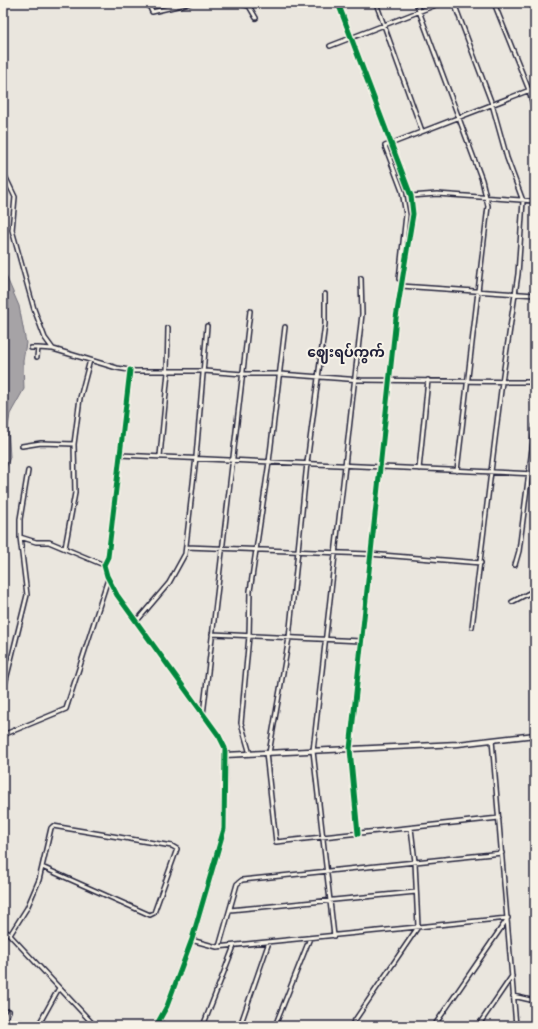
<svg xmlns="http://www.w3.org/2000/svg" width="538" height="1029" viewBox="0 0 538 1029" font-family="'Shantell Sans','Noto Sans Myanmar',sans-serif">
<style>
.water{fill:#a6a3a6;stroke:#716f7b}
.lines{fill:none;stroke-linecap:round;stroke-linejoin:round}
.minor-casing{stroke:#22223b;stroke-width:6}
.tertiary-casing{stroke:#22223b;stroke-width:7}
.minor{stroke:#f7f3e8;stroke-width:3}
.tertiary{stroke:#f7f3e8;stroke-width:4}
.cycleway-casing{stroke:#f7f3e8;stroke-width:8}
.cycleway{stroke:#00873e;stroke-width:5}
.labels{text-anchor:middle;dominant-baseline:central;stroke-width:4;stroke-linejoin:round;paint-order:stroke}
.quarter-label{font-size:14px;font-weight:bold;fill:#22223b;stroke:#f7f3e8}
</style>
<rect width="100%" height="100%" fill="#eae6de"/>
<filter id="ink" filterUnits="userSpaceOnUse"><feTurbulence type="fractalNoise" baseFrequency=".025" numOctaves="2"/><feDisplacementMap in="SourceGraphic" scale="8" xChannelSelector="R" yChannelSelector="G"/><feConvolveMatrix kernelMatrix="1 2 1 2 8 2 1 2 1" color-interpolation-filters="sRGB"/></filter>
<g filter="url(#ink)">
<path class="water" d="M3,269L19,306L26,343L23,361L24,389L10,414L8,427L10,457L3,476Z
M3,588L7,603L3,618Z"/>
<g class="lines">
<g class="minor-casing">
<path id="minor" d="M148,3L152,12L190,3
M237,3L249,6L256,18
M338,3L411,196L413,214L396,318L350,749L358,834
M376,3L422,131
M416,3L482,180L488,206L457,471
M454,3L492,104L507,158L523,201L518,274L502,382L472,627
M494,3L529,90L535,113
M330,46L441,3
M3,172L15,197L12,230L34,309L45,338L53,349L117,368L135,371H204L243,374H280L361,380L535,382
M411,196L437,194L535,201
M402,280L399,279L406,215L402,191L385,146L535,88
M401,286L535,295
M31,348H38
M37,357L38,348L53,349
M130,370L108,557L104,565L107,576L117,595L219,736L225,748V755
M167,372L168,328
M22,446L41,443L74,444
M120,455L535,474
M160,456L168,372
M419,469L428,380
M20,537L36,542H49L104,565
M186,547L369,554L481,563
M65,548L75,493L74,444L80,398L90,360
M515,565L519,551L535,425
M512,602L535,590
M136,622L169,583L185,554L196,457L207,326
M212,634L361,641
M3,692L27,595L20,537V519L28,471
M203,715L250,311
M3,735L66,709L108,579
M492,740L516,1026
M266,753L276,842L499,818
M269,753L289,638L307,463L325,324V294
M250,754L241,723L249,636L250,591L269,462L285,327
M230,910L416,892
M3,930L8,933L95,1026
M10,935L27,908L39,880L51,828L53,826L172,846L177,849L154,913L150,915L42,867
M334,936L313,751L362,314L361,278
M191,940L217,947L508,918L434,1026
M219,947L237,884L242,880L502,853
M513,996L535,1001
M160,1021L164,1026
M3,1022L9,1011
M20,1026L22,1023
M38,1026L59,988
M86,1026L91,1022
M203,1026L234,946
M240,1026L269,942
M275,1026L310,938
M351,1026L418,927L415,862L411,828
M478,1026L512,976"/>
</g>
<g class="tertiary-casing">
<path id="tertiary" d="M156,1026L167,1006L192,939L224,829L225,755L458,744L535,735"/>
</g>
<use href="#minor" class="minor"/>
<use href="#tertiary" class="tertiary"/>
<g class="cycleway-casing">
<path id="cycleway" d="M338,3L411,196L413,214L396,318L350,749L358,834
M130,370L108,557L104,565L107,576L117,595L219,736L225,748L224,829L192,939L167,1006L156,1026"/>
</g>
<use href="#cycleway" class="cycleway"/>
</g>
</g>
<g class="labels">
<g class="quarter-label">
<text x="346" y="352">ဈေးရပ်ကွက်</text>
</g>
</g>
<rect width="538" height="1029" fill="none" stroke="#f7f3e8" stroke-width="16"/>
<rect x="8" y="8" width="522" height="1013" fill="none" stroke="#22223b" stroke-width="1.5" filter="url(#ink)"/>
</svg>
